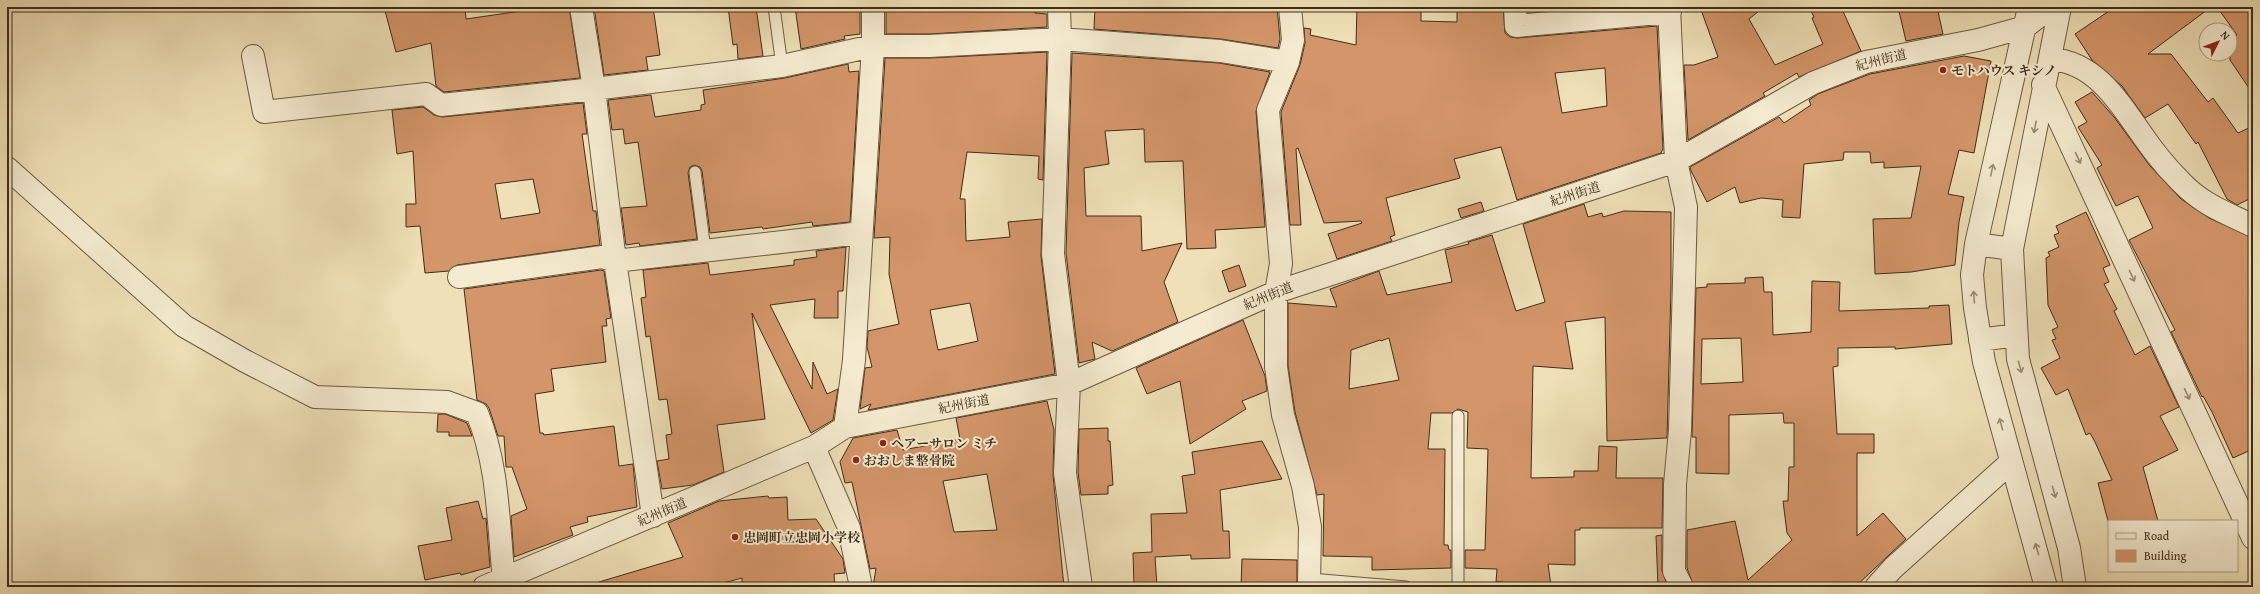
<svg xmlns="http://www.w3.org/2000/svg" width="2260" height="594" viewBox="0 0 2260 594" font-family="'Gentium Book Plus','Noto Serif JP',serif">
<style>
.building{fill:#d39569;stroke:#3f2d18;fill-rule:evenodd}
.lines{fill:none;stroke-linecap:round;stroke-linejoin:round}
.lane-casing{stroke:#6b5a40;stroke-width:13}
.street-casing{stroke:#6b5a40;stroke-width:24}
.lane{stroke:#f5ebd0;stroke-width:11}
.street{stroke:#f5ebd0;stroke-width:22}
.oneway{stroke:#9a8c74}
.poi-dot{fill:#8f2418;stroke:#f5ebd0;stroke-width:1.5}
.labels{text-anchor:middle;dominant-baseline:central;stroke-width:4;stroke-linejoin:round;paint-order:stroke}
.street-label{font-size:13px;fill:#3f2d18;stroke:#f5ebd0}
.poi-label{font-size:13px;font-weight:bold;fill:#3f2d18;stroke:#f5ebd0;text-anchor:start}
</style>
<rect width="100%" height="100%" fill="#efe0b7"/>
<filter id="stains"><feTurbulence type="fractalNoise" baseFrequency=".005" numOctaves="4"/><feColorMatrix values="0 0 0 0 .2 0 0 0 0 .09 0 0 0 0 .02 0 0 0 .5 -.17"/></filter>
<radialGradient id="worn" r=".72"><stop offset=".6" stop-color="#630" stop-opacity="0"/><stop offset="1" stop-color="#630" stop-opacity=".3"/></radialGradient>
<path class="building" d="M384,7H465L466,19L528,10V7H569L580,78L444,92L436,86L431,43L396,52Z
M594,7H653L660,55L646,57L648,70L604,75Z
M728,7H756L763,56L738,59L737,44L733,45Z
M795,7H860V34L844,36L845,39L801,49Z
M886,7H1035V13L1047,14V27L929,34H886Z
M1095,7H1277L1280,39L1278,48L1221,39L1094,29Z
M1357,7H1421V21L1457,22V7H1503L1505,33L1510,37L1517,38L1657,26L1663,149L1661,153L1517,200L1501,147L1454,159L1460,178L1386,198L1395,235L1390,237L1392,241L1337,259L1328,234L1362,223L1361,221L1324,223L1298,148L1296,149L1301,225H1290L1281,112L1300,65L1305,43L1304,28L1311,29L1310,35L1356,45ZM1605,68L1607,106L1562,113L1555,73Z
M1528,7H1587L1528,12Z
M1700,7H1764L1749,19L1775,65L1823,44L1812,18L1814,17L1809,7H1841L1861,51L1799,77L1797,73L1763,93L1765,96L1688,140L1684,65H1694L1718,57Z
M1898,7H1937L1943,34L1906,41Z
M2115,7H2211L2148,54H2171L2208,102L2213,98L2238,133L2253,126V197L2237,205L2227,199L2198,142L2196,144L2168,104L2145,118L2122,86L2092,60L2075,34Z
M2217,7H2253V94L2230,60V40L2237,35Z
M1047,52L1043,180L1038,179L1039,156L967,152L960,199H965L966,241L1010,237L1008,222L1042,219L1041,256L1055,374L868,410L871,404L860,409L865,368L872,367L867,347L868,331L899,324L889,274L890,237L874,238L885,58H930ZM970,303L978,341L938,350L930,310Z
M1072,53L1219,63L1270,72L1256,111L1265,227L1215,230L1216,248L1187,249L1183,161L1145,162L1144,129L1105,131L1109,164L1084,168L1086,216H1141L1142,251L1182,243L1164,282L1178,322L1112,351L1092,342L1095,359L1079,363L1066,253Z
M1964,56L1991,61L1974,153L1959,150L1948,194L1964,197L1959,222L1955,265L1911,272L1875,274L1873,219L1911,218L1921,166L1884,168V162L1871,163L1870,152H1844L1843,160L1804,164L1800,218L1782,217L1783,200L1761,198L1740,203L1735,187L1707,202L1691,171L1690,167L1779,117L1784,123L1811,105L1809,100L1818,94L1870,74Z
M848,64L849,72L859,71L850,222L813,226L812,222L763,229L762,227L710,233L702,171L700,167L694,165L690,167L688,173L697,239L640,246L639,243L626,245L621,208L647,206L638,142L625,144L623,129L612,130L608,100L651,95L655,117L701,110V105L705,104L703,90L785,78Z
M2092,92L2114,117L2150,166L2181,199L2209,218L2253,238V449L2233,458L2212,412L2203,396L2202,397L2171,332L2175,330L2129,240L2153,228L2138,196L2116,206L2097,168L2102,165L2078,127L2087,122L2075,102Z
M583,103L587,134H582L593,211H596L600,245L457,265L449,271L425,273L420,226L406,227V204H416L413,151L397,154L392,110L423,107L434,115L442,117ZM533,179L540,213L501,219L495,184Z
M1481,202L1484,211L1461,218L1458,209Z
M1584,204L1588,217L1602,213L1603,217L1624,211L1671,212V288L1667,438L1607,441L1605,317L1565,322L1573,369L1533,366L1531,478L1574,477V471H1598L1599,446L1617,447L1616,478H1663L1662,528H1580V530H1575V565L1548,564L1551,586L1503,587V582H1496L1497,569L1465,568V550H1485L1488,449L1467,448L1468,412L1458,409L1452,413H1431L1428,449H1445L1444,545H1448L1449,550H1451V568L1372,570V557L1323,556L1324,494L1317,495L1295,412L1288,366V303L1337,307L1330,289L1379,271L1387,295L1452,282L1445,250L1469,244L1468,242L1492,235L1516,311L1545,302L1523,224ZM1389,338L1399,380L1349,389L1351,350L1380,340L1381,341Z
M2086,212L2110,265L2103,268L2109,282L2104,284L2117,309L2114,311L2135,355L2150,346L2179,407L2160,416L2178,450L2143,467L2158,521H2108L2098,483L2112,480L2095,442L2090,433L2086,435L2068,389L2056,395L2041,368L2060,358L2052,340L2056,339L2052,330L2058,327L2048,305L2046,258L2050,256L2048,252L2059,247L2054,235L2059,233L2056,226Z
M846,247L843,291H838V318H814L815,299L770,305L812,389L813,362L827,394L838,389L833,420L811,433L752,313L765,419L717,425L724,472L693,485L662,489L657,461L669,459L666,435L672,434L667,399L659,400L650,336L646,337L641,298L646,297L643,270L708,263L710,275L794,265V260L817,257L816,251Z
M1239,265L1246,286L1229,292L1222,271Z
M601,270L604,271L611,318L606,319L607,326H602L606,362L551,369L554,391L535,394L540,433H543L544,435L614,426L619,466L633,464L637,507L587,517L588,522L570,527L573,535L514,557L511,516L527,509L512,467H506L504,436H498L489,408L486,404L477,400L464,289Z
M1763,277L1764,292H1772L1773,335L1811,332L1812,281L1840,282L1839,311L1929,308V306L1949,305L1952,344L1895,349V347L1838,348V366L1833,367L1837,434H1874V453H1857V536L1883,513L1906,539L1855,587H1694L1687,568V530L1735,521L1748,580L1792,540L1787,533L1783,501H1788L1789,467H1794V423H1784L1783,413L1729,415V474L1696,473V437H1692L1696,288L1707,287V284L1745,283V278ZM1741,338L1743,382L1701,384L1702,339Z
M1243,320L1265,376L1267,391L1242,401L1246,409L1190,444L1180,381L1147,394L1136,368Z
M1047,401L1054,430L1053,475L1064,587H873L876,568L870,569L852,482L845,483L840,462L853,438L897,430L903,450L960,439L956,418ZM987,474L997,530L954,532L943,481Z
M438,414H445L467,423L472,436H449V432H437Z
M1108,428V441H1110L1113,485L1108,486V494L1081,495L1078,472L1079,429Z
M1262,441L1282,479L1220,490L1223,531H1229L1230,558L1191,559V555L1155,557L1157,587H1134L1133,553L1152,552L1151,514L1187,513L1182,476L1195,474L1192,452Z
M768,496L769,498L787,497L788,520L816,519L843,559L845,573L834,574L835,587H742V578L709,587H599V582L683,557L668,523L719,501Z
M478,501L483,519L486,518L490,567L461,575L460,573L425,580L418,546L452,540L446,508Z
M1662,535V571L1668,587H1658L1656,536Z
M1242,559L1297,560V587H1241Z"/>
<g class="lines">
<g class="lane-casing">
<path id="lane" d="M774,7L782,66
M695,172L705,250
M1458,416V587
M1310,579L1406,587"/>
</g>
<g class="street-casing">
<path id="street" d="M581,7L594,89L615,261L653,516
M1059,7L1060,39L1053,254L1069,384L1065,473L1081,587
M1290,7L1293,40L1288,62L1268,110L1281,264L1276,292V367L1283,415L1303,486L1310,527L1309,587
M1515,7L1516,26L1670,12
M1669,7L1676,161L1686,207L1680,430L1675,484L1674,571L1682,587
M2060,7L2012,249L2018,359L2069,548L2075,587
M2027,16L1976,244L1972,275L1975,308L1984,362L2046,587
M253,56L264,112L426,94L441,105L594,89L782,66L873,46H929L1060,39L1220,51L1288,62
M2051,59C2104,63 2127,118 2157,155C2164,164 2173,174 2181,182C2203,205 2225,212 2253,226
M2043,85L2253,538
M7,168L184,326L245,361L315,397L447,402L477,413C499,466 498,524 504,580
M1976,244L2012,249
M459,277L602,257L615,261L861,233
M1980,340L2016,335
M845,427L854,360L873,46V7
M814,447L849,528L861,587
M484,587L814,447L845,427L1069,384L1276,292L1676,161L1813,83L1866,62L1978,40L2025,27L2051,7
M1876,587L1893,568L2011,462"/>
</g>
<use href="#lane" class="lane"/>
<use href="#street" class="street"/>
</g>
<defs><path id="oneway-shaft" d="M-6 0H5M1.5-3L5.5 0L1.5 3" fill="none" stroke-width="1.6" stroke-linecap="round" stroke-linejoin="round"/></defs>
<g class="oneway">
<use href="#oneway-shaft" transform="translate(2035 127) rotate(101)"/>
<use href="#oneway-shaft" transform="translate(2078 158) rotate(65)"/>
<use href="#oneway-shaft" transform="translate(1992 170) rotate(-78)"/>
<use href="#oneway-shaft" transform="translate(2132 276) rotate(65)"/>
<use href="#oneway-shaft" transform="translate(1974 297) rotate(-94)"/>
<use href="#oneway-shaft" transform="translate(2020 367) rotate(75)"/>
<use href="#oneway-shaft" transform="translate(2187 394) rotate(65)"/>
<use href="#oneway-shaft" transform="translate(2001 424) rotate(-105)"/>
<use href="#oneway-shaft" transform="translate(2054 492) rotate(75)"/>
<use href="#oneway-shaft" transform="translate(2037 549) rotate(-105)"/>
</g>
<g class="poi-dot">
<circle cx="1943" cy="70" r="4"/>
<circle cx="883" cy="443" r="4"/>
<circle cx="856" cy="460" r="4"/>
<circle cx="735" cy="537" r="4"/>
</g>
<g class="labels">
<g class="street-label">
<text transform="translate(1881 60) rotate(-14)">紀州街道</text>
<text transform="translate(1575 194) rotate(-18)">紀州街道</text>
<text transform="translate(1268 296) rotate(-22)">紀州街道</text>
<text transform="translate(964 404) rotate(-11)">紀州街道</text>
<text transform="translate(662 512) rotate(-23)">紀州街道</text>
</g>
<g class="poi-label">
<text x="1951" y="70">モトハウス キシノ</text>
<text x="891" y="443">ヘアーサロン ミチ</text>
<text x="864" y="460">おおしま整骨院</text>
<text x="743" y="537">忠岡町立忠岡小学校</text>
</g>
</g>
<rect width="2260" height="594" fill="none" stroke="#efe0b7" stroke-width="24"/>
<rect x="8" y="8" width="2244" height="578" fill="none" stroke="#3f2d18" stroke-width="2"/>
<rect x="12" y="12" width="2236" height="570" fill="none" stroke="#3f2d18"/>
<rect x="2108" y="520" width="130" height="52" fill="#f5ebd0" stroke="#ac9f86"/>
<rect x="2116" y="533" width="20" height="6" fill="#f5ebd0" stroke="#ac9f86"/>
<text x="2144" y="540" font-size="12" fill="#3f2d18">Road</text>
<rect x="2116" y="550" width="20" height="12" fill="#d39569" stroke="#ac9f86"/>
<text x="2144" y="560" font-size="12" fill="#3f2d18">Building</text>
<g transform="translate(2218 42) rotate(48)"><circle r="19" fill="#f5ebd0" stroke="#ac9f86"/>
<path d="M0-3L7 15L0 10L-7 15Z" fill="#8f2418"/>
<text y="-6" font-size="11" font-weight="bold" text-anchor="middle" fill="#3f2d18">N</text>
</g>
<rect width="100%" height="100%" filter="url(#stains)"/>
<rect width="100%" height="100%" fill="url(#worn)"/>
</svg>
